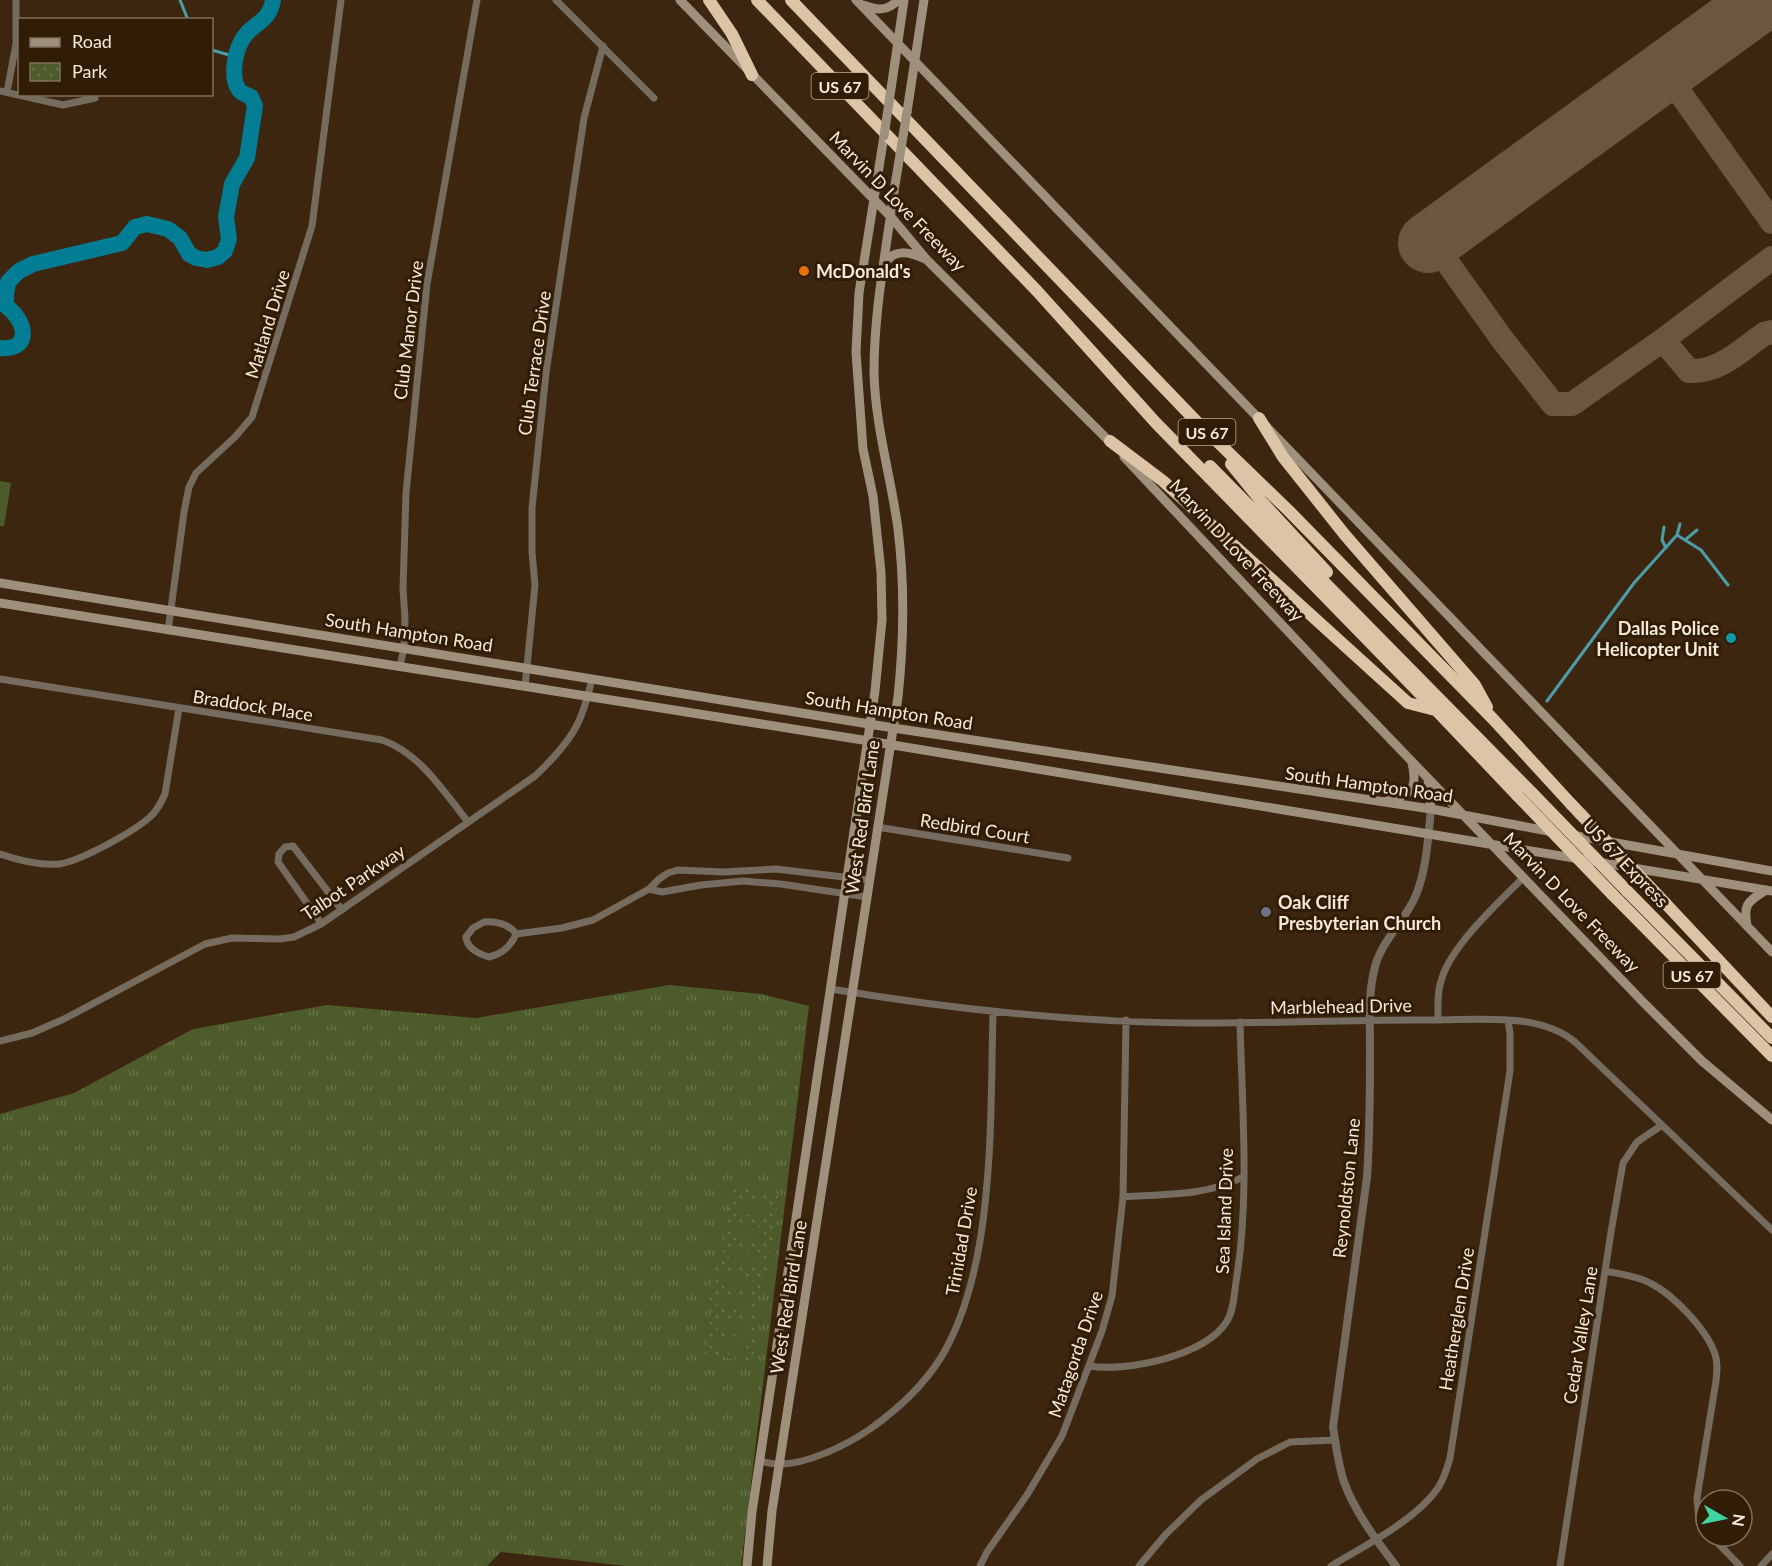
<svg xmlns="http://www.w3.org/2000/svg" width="1772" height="1566" viewBox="0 0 1772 1566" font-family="Lato,sans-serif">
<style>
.grass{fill:url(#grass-tufts)}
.park{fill:url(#park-dots)}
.pitch{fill:#4d5b2b}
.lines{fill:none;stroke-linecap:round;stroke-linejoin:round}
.stream{stroke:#4c9da9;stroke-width:3}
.river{stroke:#037d93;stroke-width:16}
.taxiway{stroke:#6b5642;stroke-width:24}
.runway{stroke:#6b5642;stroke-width:60}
.minor{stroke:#756c5f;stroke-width:7}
.tertiary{stroke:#756c5f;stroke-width:8}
.secondary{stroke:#9e907c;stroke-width:9}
.motorway{stroke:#dcc4a6;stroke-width:12}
.secondary-bridge{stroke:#9e907c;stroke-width:9}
.motorway-bridge{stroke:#dcc4a6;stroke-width:12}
.food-dot{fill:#e8710a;stroke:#311c05;stroke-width:2}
.culture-dot{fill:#0f9aa8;stroke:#311c05;stroke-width:2}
.worship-dot{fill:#6b7280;stroke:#311c05;stroke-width:2}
.labels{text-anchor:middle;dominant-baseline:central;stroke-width:6;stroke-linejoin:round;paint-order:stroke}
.shield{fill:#311c05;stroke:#bcab9b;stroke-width:1.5}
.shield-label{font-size:16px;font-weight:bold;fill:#f7e8db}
.street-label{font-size:18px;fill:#f7e8db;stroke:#311c05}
.poi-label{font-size:18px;font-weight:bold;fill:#f7e8db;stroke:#311c05;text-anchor:start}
</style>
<defs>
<pattern id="grass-tufts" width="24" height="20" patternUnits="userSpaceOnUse" patternTransform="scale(1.5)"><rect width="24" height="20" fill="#4d5b2b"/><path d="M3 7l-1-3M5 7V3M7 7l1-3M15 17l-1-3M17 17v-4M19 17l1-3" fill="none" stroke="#677349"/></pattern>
<pattern id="park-dots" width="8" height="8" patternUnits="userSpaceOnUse" patternTransform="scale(1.5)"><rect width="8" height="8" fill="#4d5b2b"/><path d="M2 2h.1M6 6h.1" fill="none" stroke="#677349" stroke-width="1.8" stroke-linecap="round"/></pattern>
</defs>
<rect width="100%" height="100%" fill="#3c260f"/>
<path class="grass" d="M669,985L761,994L809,1006L741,1566H626L501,1552L487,1566H0V1114L74,1093L193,1029L327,1005L476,1018Z"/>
<path class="park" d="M732,1187L779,1195L767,1274H762L756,1317L759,1318L753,1362L705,1354L712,1311L708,1310L715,1267H720Z"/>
<path class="pitch" d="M0,481L11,483L4,526H0Z
M737,1199L769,1203L767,1218L735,1213Z
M734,1223L765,1228L763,1242L732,1237Z
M730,1248L761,1253L759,1268L728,1263Z
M722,1272L754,1277L751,1291L720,1286Z
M719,1293L750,1297L748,1312L717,1307Z
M719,1318L750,1323L748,1337L717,1332Z
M716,1337L747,1341L745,1356L714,1351Z"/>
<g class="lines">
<path class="stream" d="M180,0L188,20
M212,50L236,57
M1664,527L1662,540L1666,548
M1677,535L1701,550L1728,585
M1685,540L1697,530
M1547,701L1634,583L1677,535L1680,524"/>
<path class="river" d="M0,348C33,351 26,320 6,306V295L8,282L19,271L33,264L122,243L135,227L147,224L168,229L180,238L189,254L196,258L207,260L218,257L225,251L229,239L226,217L232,184L247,158L255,106L251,97C247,95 242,94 239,90C230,78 235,52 242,40C252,22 269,24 273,0"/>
<path class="taxiway" d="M1665,72L1772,222
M1439,234L1442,255L1502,339L1553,404H1572L1663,340L1772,258
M1663,340L1689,371C1719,373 1741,350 1764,334L1772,332"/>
<path class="runway" d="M1428,243L1763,0"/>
<path class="minor" d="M556,0L654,98
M0,91L63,105L95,98
M7,92L16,44V0
M168,631L184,512L189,487L196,473L235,437L252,417L312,226L341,0
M400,666L404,648L405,618L403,589L406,493L427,284L477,0
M0,679L382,740C420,753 444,792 468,822
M525,687L535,585L532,552V508L546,373L584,118L603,46
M877,827L1068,858
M0,854C18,860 40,866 59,864C81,861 133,832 150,817C157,811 161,803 165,794L179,708
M649,889L662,892L701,885L743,881L781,884L867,897
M484,922C495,921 510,924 516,934C511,946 502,954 489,957C479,954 467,949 466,937L473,928Z
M321,923L278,862L279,854L285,847L293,846L342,910
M516,934L562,928L593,920L649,889L659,879L668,873L678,870L723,872L776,869L869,880
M831,989C951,1009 1067,1022 1189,1023C1270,1024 1352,1019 1434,1020C1478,1020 1539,1012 1575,1042L1772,1230
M1438,1020C1438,1006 1437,991 1442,978C1452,945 1499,902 1524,877
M0,1041L32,1033L64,1019L205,944L232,938L280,939L294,937L321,924L535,776C552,760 573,738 581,716C586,704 589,691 592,679
M1123,1197C1163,1194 1207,1196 1243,1177
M1605,1271C1620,1274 1637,1276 1650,1283C1673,1294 1707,1330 1715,1354C1718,1363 1717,1372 1716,1381L1697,1498L1699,1522L1706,1531
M1089,1366C1127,1372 1206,1356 1227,1321C1234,1310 1234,1294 1236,1282C1250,1198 1242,1107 1240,1022
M760,1461C765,1462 772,1464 778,1464C806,1465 847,1445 870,1429C897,1410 922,1387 940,1359C996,1269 990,1117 993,1013
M1711,1536L1740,1566
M980,1566L987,1552L1027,1495L1062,1436L1102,1331L1112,1296L1123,1197L1126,1020
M1139,1566L1166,1534L1201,1500L1257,1459L1290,1442L1335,1440
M1331,1566C1364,1546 1415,1521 1438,1488C1444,1479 1447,1469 1450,1458L1510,1071V1034L1508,1020
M1560,1566L1611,1232L1623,1163L1637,1142L1662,1125
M1761,1566L1772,1554"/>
<path class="tertiary" d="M1396,1566C1376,1540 1355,1512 1344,1482C1338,1464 1336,1445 1333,1427L1367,1177C1370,1134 1370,1092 1370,1049C1370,1023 1368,996 1374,971C1380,941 1405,922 1416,895C1427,868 1428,837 1431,809"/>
<path class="secondary" d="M680,0L891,217L927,260L1113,445
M856,0L1772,952
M863,5C877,10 887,12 898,0
M895,62L904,0
M907,112L924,0
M884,267C891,247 910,252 925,259
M1124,457L1348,695L1643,1002L1702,1061L1772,1120
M0,583L900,729L1431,809L1553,832
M0,603L869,741L1772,891
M1428,779L1431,809
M1384,802C1409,794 1419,792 1412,763
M1572,835L1772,871
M1747,926C1743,903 1748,902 1766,890
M747,1566L752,1512L875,691L882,620L881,572L873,496L863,449L856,352L859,293L884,136
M767,1566L772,1511L898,697C904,640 905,586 898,529C891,477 875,425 874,372C874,311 886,251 894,191"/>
<path class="motorway" d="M709,0L732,34L752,75
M757,0L1037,291L1156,423L1437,711L1517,795
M791,0L1196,421L1289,511L1493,719L1571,804
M1259,418L1283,457L1345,535L1475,685L1487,707
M1110,441L1163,481L1408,703L1435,710
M1231,464L1261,501L1327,572
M1210,466L1532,793
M1627,891L1772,1038
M1612,894L1772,1056
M1666,904L1772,1017"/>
<path class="secondary-bridge" d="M884,136L895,62
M894,191L907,112"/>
<path class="motorway-bridge" d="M1532,793L1627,891
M1517,795L1612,894
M1571,804L1666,904"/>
</g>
<circle class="food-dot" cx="804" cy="271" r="6"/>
<circle class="culture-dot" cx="1731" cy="638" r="6"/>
<circle class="worship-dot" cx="1266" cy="912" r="6"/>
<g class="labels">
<g class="shield">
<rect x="811.5" y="73" width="57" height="26" rx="4.5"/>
<rect x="1178.5" y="419" width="57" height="26" rx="4.5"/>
<rect x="1663.5" y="962" width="57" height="26" rx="4.5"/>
</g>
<g class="shield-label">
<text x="840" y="86">US 67</text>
<text x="1207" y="432">US 67</text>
<text x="1692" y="975">US 67</text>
</g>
<g class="street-label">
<text transform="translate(898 201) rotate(46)">Marvin D Love Freeway</text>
<text transform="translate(267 324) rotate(-73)">Matland Drive</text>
<text transform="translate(408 330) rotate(-83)">Club Manor Drive</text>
<text transform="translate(534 363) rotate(-82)">Club Terrace Drive</text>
<text transform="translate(1237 550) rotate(47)">Marvin D Love Freeway</text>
<text transform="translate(409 632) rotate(9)">South Hampton Road</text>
<text transform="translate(253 705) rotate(9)">Braddock Place</text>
<text transform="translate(889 710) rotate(9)">South Hampton Road</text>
<text transform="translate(1369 784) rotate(8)">South Hampton Road</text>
<text transform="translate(862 817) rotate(-82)">West Red Bird Lane</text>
<text transform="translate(975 828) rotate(9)">Redbird Court</text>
<text transform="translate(1626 863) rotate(46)">US 67 Express</text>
<text transform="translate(353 882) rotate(-34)">Talbot Parkway</text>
<text transform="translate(1572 902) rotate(46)">Marvin D Love Freeway</text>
<text transform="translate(1341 1006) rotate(-1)">Marblehead Drive</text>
<text transform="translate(1346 1188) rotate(-84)">Reynoldston Lane</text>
<text transform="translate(1224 1211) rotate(-88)">Sea Island Drive</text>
<text transform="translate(961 1241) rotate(-80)">Trinidad Drive</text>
<text transform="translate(788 1297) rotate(-81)">West Red Bird Lane</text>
<text transform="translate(1456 1319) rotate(-81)">Heatherglen Drive</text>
<text transform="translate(1580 1335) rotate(-81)">Cedar Valley Lane</text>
<text transform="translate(1075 1354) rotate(-71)">Matagorda Drive</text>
</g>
<g class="poi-label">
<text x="816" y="271">McDonald's</text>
<text x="1719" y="628" text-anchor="end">Dallas Police<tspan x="1719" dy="21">Helicopter Unit</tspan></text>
<text x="1278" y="902">Oak Cliff<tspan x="1278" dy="21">Presbyterian Church</tspan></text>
</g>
</g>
<rect x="18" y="18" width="195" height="78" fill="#311c05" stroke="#806e5b" stroke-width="1.5"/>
<rect x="30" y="38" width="30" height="9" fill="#9e907c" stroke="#806e5b" stroke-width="1.5"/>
<text x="72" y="48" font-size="18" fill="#f7e8db">Road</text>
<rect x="30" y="63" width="30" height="18" fill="url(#park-dots)" stroke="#806e5b" stroke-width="1.5"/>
<text x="72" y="78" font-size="18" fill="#f7e8db">Park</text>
<g transform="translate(1724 1518) rotate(99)"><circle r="28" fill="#311c05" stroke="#806e5b" stroke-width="1.5"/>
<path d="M0-4.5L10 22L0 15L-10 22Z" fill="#40d4a1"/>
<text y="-9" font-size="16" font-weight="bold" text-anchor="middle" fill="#f7e8db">N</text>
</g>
</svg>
